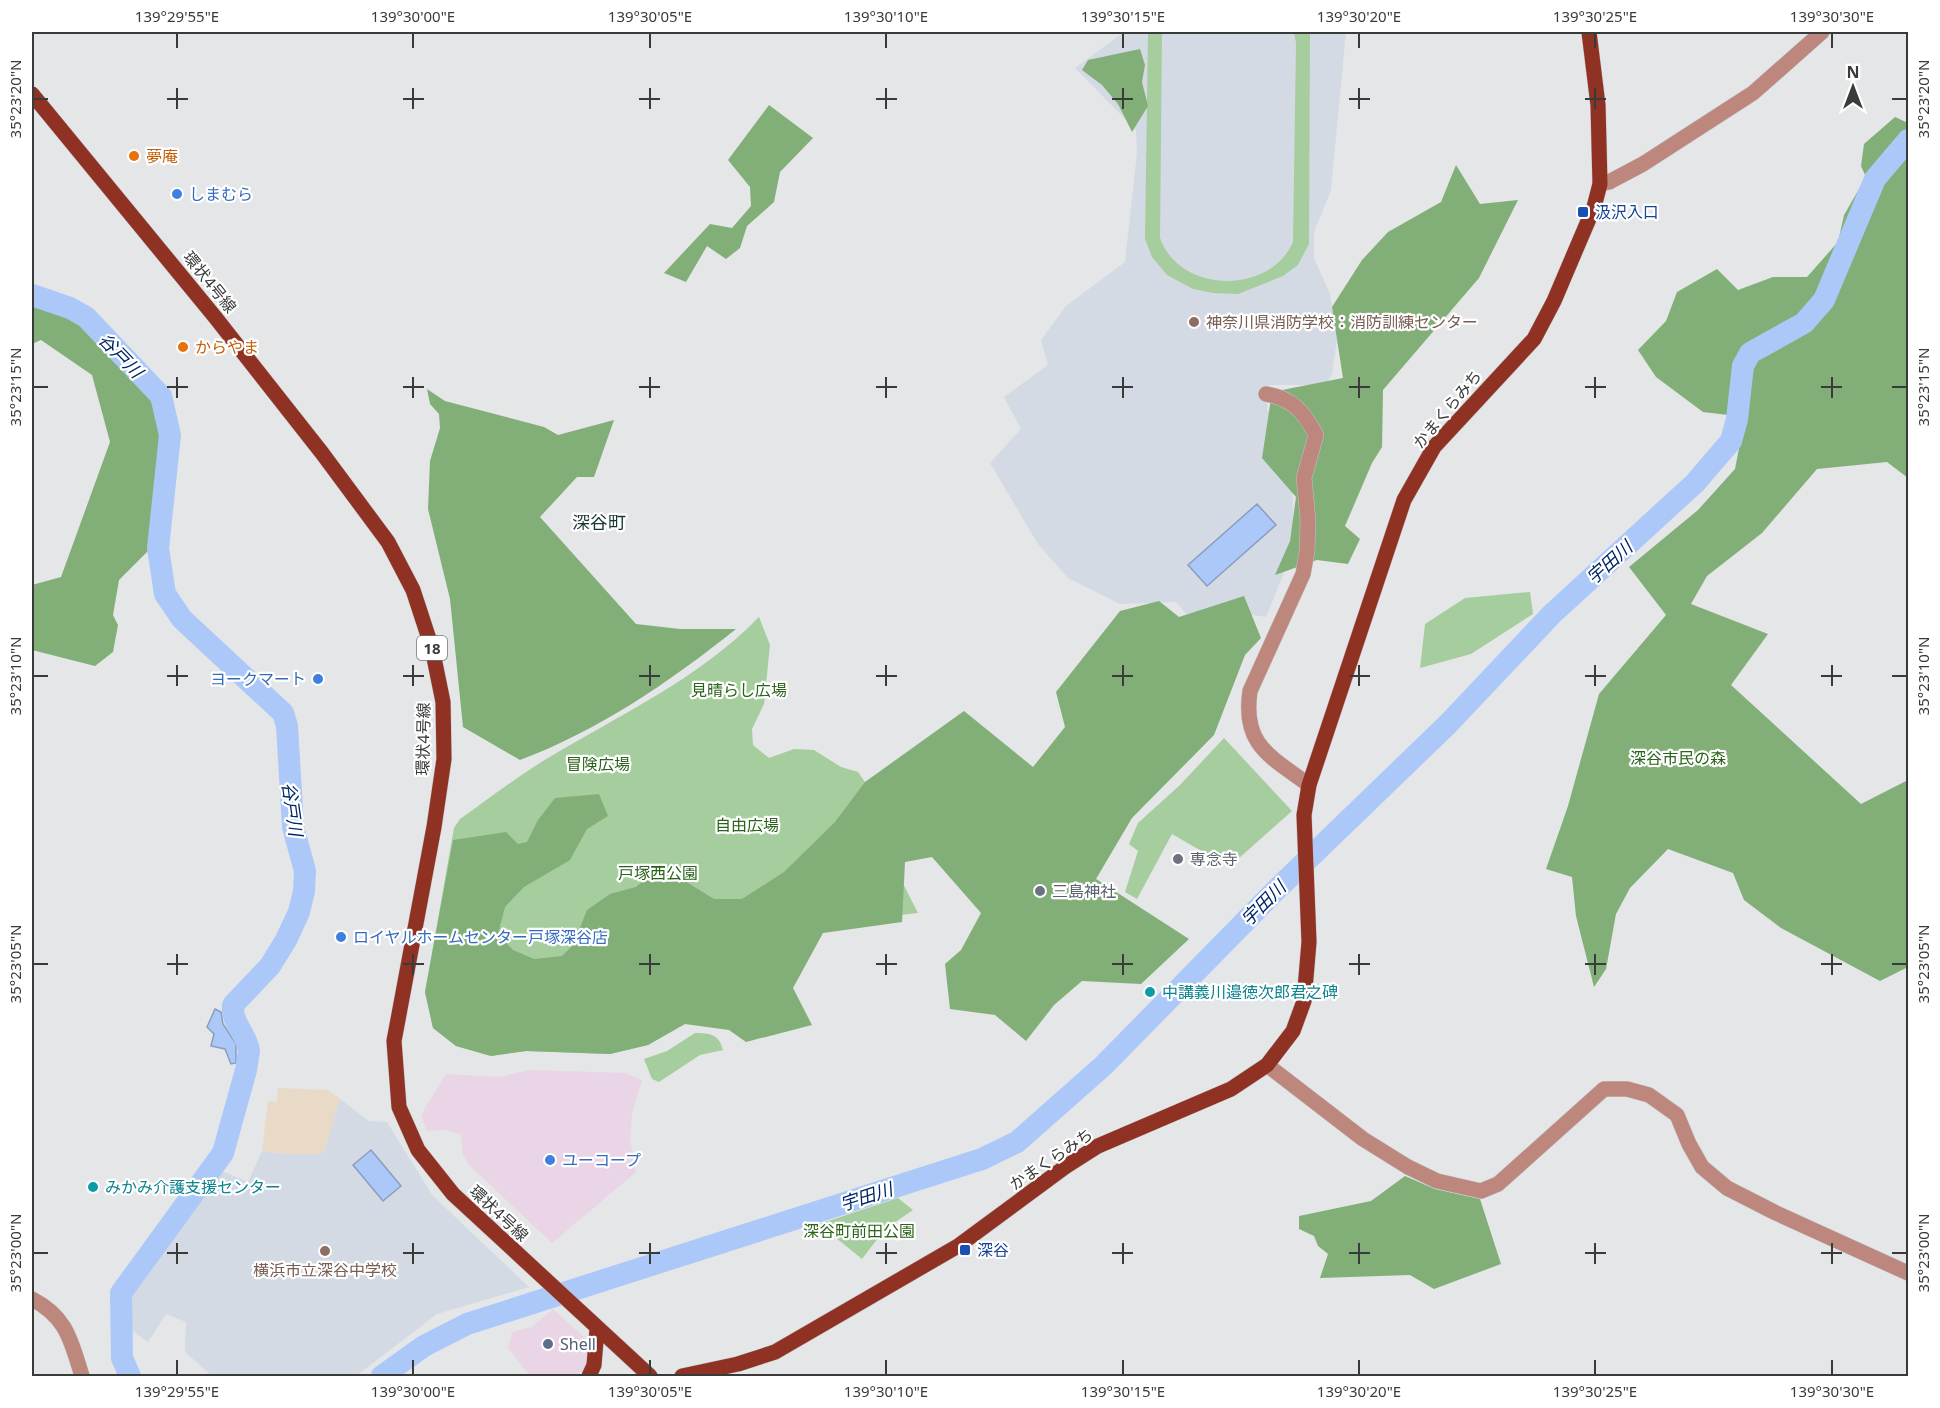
<svg xmlns="http://www.w3.org/2000/svg" width="1940" height="1408" viewBox="0 0 1940 1408" font-family="'Noto Sans','Noto Sans JP',sans-serif">
<style>
.commercial{fill:#e9d5e5}
.industrial{fill:#e9dac7}
.built{fill:#d4dae3}
.green{fill:#a6cd9d}
.forest{fill:#82af77}
.water{fill:#acc8f8;stroke:#8a9dbf;stroke-width:1.5}
.lines{fill:none;stroke-linecap:round;stroke-linejoin:round}
.river{stroke:#acc8f8;stroke-width:22}
.minor-casing{stroke:#c2c4c5;stroke-width:16}
.major-casing{stroke:#c2c4c5;stroke-width:16}
.minor{stroke:#bd877d;stroke-width:15}
.major{stroke:#8f3224;stroke-width:15}
.ticks{fill:none;stroke:#393a3a;stroke-width:2}
.food-dot{fill:#e8710a;stroke:#fff;stroke-width:2}
.shop-dot{fill:#3f7fe0;stroke:#fff;stroke-width:2}
.transit-dot{fill:#1a4fb4;stroke:#fff;stroke-width:2}
.education-dot{fill:#8d6e63;stroke:#fff;stroke-width:2}
.worship-dot{fill:#6b7280;stroke:#fff;stroke-width:2}
.culture-dot{fill:#0f9aa8;stroke:#fff;stroke-width:2}
.service-dot{fill:#5c6f8a;stroke:#fff;stroke-width:2}
.labels{text-anchor:middle;dominant-baseline:central;stroke-width:4.5;stroke-linejoin:round;paint-order:stroke}
.shield{fill:#fff;stroke:#747575;stroke-width:1.5}
.shield-label{font-size:15px;font-weight:bold;fill:#393a3a}
.food-label{font-size:16px;fill:#c56008;stroke:#fff;text-anchor:start}
.shop-label{font-size:16px;fill:#366cbe;stroke:#fff;text-anchor:start}
.transit-label{font-size:16px;fill:#164399;stroke:#fff;text-anchor:start}
.street-label{font-size:16px;fill:#393a3a;stroke:#fff}
.education-label{font-size:16px;fill:#785e54;stroke:#fff;text-anchor:start}
.park-label{font-size:16px;fill:#2a631a;stroke:#fff}
.worship-label{font-size:16px;fill:#5b616d;stroke:#fff;text-anchor:start}
.culture-label{font-size:16px;fill:#0d838f;stroke:#fff;text-anchor:start}
.service-label{font-size:16px;fill:#4e5e75;stroke:#fff;text-anchor:start}
.water-label{font-size:18px;font-style:italic;fill:#012566;stroke:#fff}
.neighbourhood-label{font-size:18px;fill:#163630;stroke:#fff}
.neatline{fill:none;stroke:#393a3a;stroke-width:2}
.ticks-label{font-size:15px;text-anchor:middle;fill:#393a3a}
</style>
<rect width="100%" height="100%" fill="#e4e6e8"/>
<path class="commercial" d="M529,1070L625,1073L642,1080L632,1114L630,1139L636,1172L552,1243L469,1165L463,1155L461,1135L448,1130L427,1131L421,1115L446,1074L500,1077Z
M553,1309L586,1339L589,1354L583,1370L575,1376H530L508,1348L512,1332L532,1327Z"/>
<path class="industrial" d="M278,1088L328,1090L340,1099L323,1154H288L262,1151L268,1101L277,1102Z"/>
<path class="built" d="M1124,32H1346L1331,190L1314,232V258L1330,294L1337,339L1332,374L1326,385H1268L1267,410L1288,418L1295,546L1266,617L1240,613L1211,644L1176,602L1120,604L1068,578L1038,544L990,463L1021,429L1004,397L1048,365L1041,340L1066,306L1125,262L1137,152L1136,130L1075,68Z
M340,1099L369,1121L387,1122L432,1195L529,1287L437,1314L356,1376H212L185,1352L186,1322L166,1314L148,1342L124,1325L123,1306L137,1281L220,1170L248,1182L262,1151L288,1154H323Z"/>
<path class="green" d="M1148,32H1162L1160,238C1180,294 1270,295 1293,242L1296,43L1294,32H1310L1309,244L1298,265L1283,276L1238,294L1213,293L1193,289L1167,275L1152,257L1145,239Z
M1530,592L1533,614L1471,654L1420,668L1425,624L1465,598Z
M759,617L770,645L764,704L752,729L753,745L769,758L794,749L814,750L841,767L858,772L865,782L892,862L918,913L822,924L684,1024L648,1045L610,1054L526,1051L491,1056L456,1046L433,1028L425,992L454,828L460,819C487,800 514,779 543,761C617,716 698,680 759,617Z
M1224,738L1292,811L1229,867L1172,834L1137,899L1125,892L1138,851L1129,844L1138,823L1180,785Z
M695,1033C710,1033 719,1034 723,1050L700,1055L659,1082L652,1079L644,1059L667,1051Z
M898,1198L913,1210L885,1229L862,1259L819,1224Z"/>
<path class="forest" d="M1140,49L1145,65L1142,82L1148,106L1132,132L1118,104L1102,85L1082,70L1088,60Z
M769,105L813,138L780,172L774,202L747,226L740,248L726,259L707,246L686,282L664,273L710,224L732,228L751,206L750,187L728,160Z
M1895,117L1908,123V478L1887,462L1817,469L1762,533L1707,576L1691,604L1768,634L1731,685L1861,804L1908,780V967L1880,981L1781,928L1744,900L1733,873L1668,849L1630,888L1616,914L1606,969L1594,987L1576,916L1572,877L1546,869L1568,806L1599,694L1666,615L1629,567L1698,510L1735,469L1745,417L1703,412L1656,377L1638,350L1666,321L1677,292L1717,269L1738,290L1773,277H1807L1838,242L1844,215L1866,177L1861,166L1864,144Z
M1456,165L1480,204L1518,200L1479,278L1383,390L1382,447L1372,463L1345,526L1360,539L1348,564L1317,560L1275,575L1290,541L1296,497L1262,458L1272,392L1343,378L1332,307L1362,260L1388,232L1441,202Z
M32,295L70,308L86,317L160,408L165,435L152,547L119,580L113,615L118,625L113,652L95,666L32,650V585L61,577L110,442L92,375L41,340L32,344Z
M427,389L445,401L544,427L558,435L614,420L594,477H577L540,517L636,624L680,629H736C671,681 598,731 520,760L463,727L450,599L428,509L430,461L440,428L439,414L430,404Z
M1244,596L1261,638L1245,655L1214,735L1132,818L1096,879L1189,939L1141,984L1082,981L1054,1005L1026,1041L995,1015L950,1009L945,964L961,950L981,913L932,857L905,862L902,922L823,933L793,988L812,1025L746,1042L729,1030L685,1024L648,1045L610,1054L526,1051L491,1056L456,1046L433,1028L425,992L453,840L506,832L518,844L527,842L538,820L555,798L599,794L608,816L587,829L570,860L524,887L505,907L498,934L513,950L534,959L562,956L573,945L587,910L610,894L636,887L650,875H675L714,899H742L784,872L835,822L865,782L964,711L1033,767L1065,727L1056,692L1120,611L1159,601L1179,617Z
M1405,1176L1435,1189L1480,1199L1501,1264L1434,1289L1410,1275L1320,1278L1328,1254L1318,1246L1314,1236L1299,1229V1216L1371,1201Z"/>
<path class="water" d="M1257,504L1276,525L1207,586L1188,565Z
M215,1009L221,1012L223,1024L236,1044V1063L231,1064L225,1049L211,1046L214,1034L207,1027Z
M371,1150L401,1186L383,1201L353,1165Z"/>
<g class="lines">
<path class="river" d="M32,295L70,308L86,317L161,396L170,435L158,548L165,594L182,619L283,713L287,726L293,827L305,871L304,891L299,912L286,940L270,966L233,1005C231,1023 247,1034 249,1051L246,1070L223,1153L121,1293L122,1358L130,1376
M382,1376L424,1346L467,1324L982,1159L1017,1142L1103,1066L1276,890L1448,724L1552,614L1695,483L1731,441L1737,419L1743,366L1750,353L1804,323L1824,300L1875,179L1908,140"/>
<g class="minor-casing">
<path id="minor" d="M1600,184L1609,182L1643,164L1753,93L1822,32
M1266,394C1292,398 1304,412 1316,435L1304,478L1308,520L1307,552L1303,574L1250,691C1242,745 1270,756 1309,785
M1267,1065L1363,1139L1408,1167L1437,1181L1481,1191L1498,1184L1604,1089H1627L1649,1095L1677,1115L1689,1144L1702,1167L1727,1188L1776,1213L1908,1273
M32,1299C67,1317 71,1341 82,1376"/>
</g>
<g class="major-casing">
<path id="major" d="M32,94L215,317L322,453L388,542L413,590L432,648L443,702L444,759L434,827L394,1041L399,1107L418,1150L453,1194L650,1376
M589,1376L594,1365L597,1329
M682,1376L738,1364L775,1352L958,1246L1065,1167L1098,1146L1231,1089L1267,1065L1293,1031L1304,1001L1309,942L1304,815L1309,785L1404,500L1434,447L1534,339L1554,301L1594,207L1600,184L1598,105L1589,32"/>
</g>
<use href="#minor" class="minor"/>
<use href="#major" class="major"/>
</g>
<path class="ticks" d="M177,33V48M413,33V48M650,33V48M886,33V48M1123,33V48M1359,33V48M1595,33V48M1832,33V48M177,88V109M413,88V109M650,88V109M886,88V109M1123,88V109M1359,88V109M1595,88V109M33,99H48M167,99H188M403,99H424M639,99H660M876,99H897M1112,99H1133M1349,99H1370M1585,99H1606M1892,99H1907M177,377V398M413,377V398M650,377V398M886,377V398M1123,377V398M1359,377V398M1595,377V398M1832,377V398M33,387H48M167,387H188M403,387H424M639,387H660M876,387H897M1112,387H1133M1349,387H1370M1585,387H1606M1821,387H1842M1892,387H1907M177,665V686M413,665V686M650,665V686M886,665V686M1123,665V686M1359,665V686M1595,665V686M1832,665V686M33,676H48M167,676H188M403,676H424M639,676H660M876,676H897M1112,676H1133M1349,676H1370M1585,676H1606M1821,676H1842M1892,676H1907M177,954V975M413,954V975M650,954V975M886,954V975M1123,954V975M1359,954V975M1595,954V975M1832,954V975M33,964H48M167,964H188M403,964H424M639,964H660M876,964H897M1112,964H1133M1349,964H1370M1585,964H1606M1821,964H1842M1892,964H1907M177,1243V1264M413,1243V1264M650,1243V1264M886,1243V1264M1123,1243V1264M1359,1243V1264M1595,1243V1264M1832,1243V1264M33,1253H48M167,1253H188M403,1253H424M639,1253H660M876,1253H897M1112,1253H1133M1349,1253H1370M1585,1253H1606M1821,1253H1842M1892,1253H1907M177,1360V1375M413,1360V1375M650,1360V1375M886,1360V1375M1123,1360V1375M1359,1360V1375M1595,1360V1375M1832,1360V1375"/>
<g class="food-dot">
<circle cx="134" cy="156" r="6"/>
<circle cx="183" cy="347" r="6"/>
</g>
<g class="shop-dot">
<circle cx="177" cy="194" r="6"/>
<circle cx="318" cy="679" r="6"/>
<circle cx="341" cy="937" r="6"/>
<circle cx="550" cy="1160" r="6"/>
</g>
<g class="transit-dot">
<rect x="1577" y="206" width="12" height="12" rx="3"/>
<rect x="959" y="1244" width="12" height="12" rx="3"/>
</g>
<g class="education-dot">
<circle cx="1194" cy="322" r="6"/>
<circle cx="325" cy="1251" r="6"/>
</g>
<g class="worship-dot">
<circle cx="1178" cy="859" r="6"/>
<circle cx="1040" cy="891" r="6"/>
</g>
<g class="culture-dot">
<circle cx="1150" cy="992" r="6"/>
<circle cx="93" cy="1187" r="6"/>
</g>
<circle class="service-dot" cx="548" cy="1344" r="6"/>
<g class="labels">
<rect class="shield" x="417" y="636" width="30" height="24" rx="4.5"/>
<g class="shield-label">
<text x="432" y="648">18</text>
</g>
<g class="food-label">
<text x="146" y="156">夢庵</text>
<text x="195" y="347">からやま</text>
</g>
<g class="shop-label">
<text x="189" y="194">しまむら</text>
<text x="306" y="679" text-anchor="end">ヨークマート</text>
<text x="353" y="937">ロイヤルホームセンター戸塚深谷店</text>
<text x="562" y="1160">ユーコープ</text>
</g>
<g class="transit-label">
<text x="1595" y="212">汲沢入口</text>
<text x="977" y="1250">深谷</text>
</g>
<g class="street-label">
<text transform="translate(210 282) rotate(51)">環状4号線</text>
<text transform="translate(1447 409) rotate(-50)">かまくらみち</text>
<text transform="translate(423 739) rotate(-89)">環状4号線</text>
<text transform="translate(1051 1159) rotate(-34)">かまくらみち</text>
<text transform="translate(499 1213) rotate(43)">環状4号線</text>
</g>
<g class="education-label">
<text x="1206" y="322">神奈川県消防学校：消防訓練センター</text>
<text x="325" y="1270" text-anchor="middle">横浜市立深谷中学校</text>
</g>
<g class="park-label">
<text x="739" y="690">見晴らし広場</text>
<text x="1678" y="758">深谷市民の森</text>
<text x="598" y="764">冒険広場</text>
<text x="747" y="825">自由広場</text>
<text x="658" y="873">戸塚西公園</text>
<text x="859" y="1231">深谷町前田公園</text>
</g>
<g class="worship-label">
<text x="1190" y="859">専念寺</text>
<text x="1052" y="891">三島神社</text>
</g>
<g class="culture-label">
<text x="1162" y="992">中講義川邉徳次郎君之碑</text>
<text x="105" y="1187">みかみ介護支援センター</text>
</g>
<g class="service-label">
<text x="560" y="1344">Shell</text>
</g>
<g class="water-label">
<text transform="translate(121 355) rotate(46)">谷戸川</text>
<text transform="translate(1609 562) rotate(-42)">宇田川</text>
<text transform="translate(293 809) rotate(82)">谷戸川</text>
<text transform="translate(1263 903) rotate(-45)">宇田川</text>
<text transform="translate(866 1196) rotate(-18)">宇田川</text>
</g>
<g class="neighbourhood-label">
<text x="599" y="522">深谷町</text>
</g>
</g>
<rect width="1940" height="1408" fill="none" stroke="#ffffff" stroke-width="66"/>
<g transform="translate(1853 87)" stroke="#ffffff" stroke-width="4.5" paint-order="stroke">
<path d="M0-4.5L10 22L0 15L-10 22Z" fill="#393a3a"/>
<text y="-9" font-size="16" font-weight="bold" text-anchor="middle" fill="#393a3a">N</text>
</g>
<rect x="33" y="33" width="1874" height="1342" class="neatline"/>
<g class="ticks-label">
<text x="177" y="22">139°29'55"E</text>
<text x="413" y="22">139°30'00"E</text>
<text x="650" y="22">139°30'05"E</text>
<text x="886" y="22">139°30'10"E</text>
<text x="1123" y="22">139°30'15"E</text>
<text x="1359" y="22">139°30'20"E</text>
<text x="1595" y="22">139°30'25"E</text>
<text x="1832" y="22">139°30'30"E</text>
<text transform="translate(16 99) rotate(-90)" y="5">35°23'20"N</text>
<text transform="translate(1924 99) rotate(-90)" y="5">35°23'20"N</text>
<text transform="translate(16 387) rotate(-90)" y="5">35°23'15"N</text>
<text transform="translate(1924 387) rotate(-90)" y="5">35°23'15"N</text>
<text transform="translate(16 676) rotate(-90)" y="5">35°23'10"N</text>
<text transform="translate(1924 676) rotate(-90)" y="5">35°23'10"N</text>
<text transform="translate(16 964) rotate(-90)" y="5">35°23'05"N</text>
<text transform="translate(1924 964) rotate(-90)" y="5">35°23'05"N</text>
<text transform="translate(16 1253) rotate(-90)" y="5">35°23'00"N</text>
<text transform="translate(1924 1253) rotate(-90)" y="5">35°23'00"N</text>
<text x="177" y="1397">139°29'55"E</text>
<text x="413" y="1397">139°30'00"E</text>
<text x="650" y="1397">139°30'05"E</text>
<text x="886" y="1397">139°30'10"E</text>
<text x="1123" y="1397">139°30'15"E</text>
<text x="1359" y="1397">139°30'20"E</text>
<text x="1595" y="1397">139°30'25"E</text>
<text x="1832" y="1397">139°30'30"E</text>
</g>
</svg>
